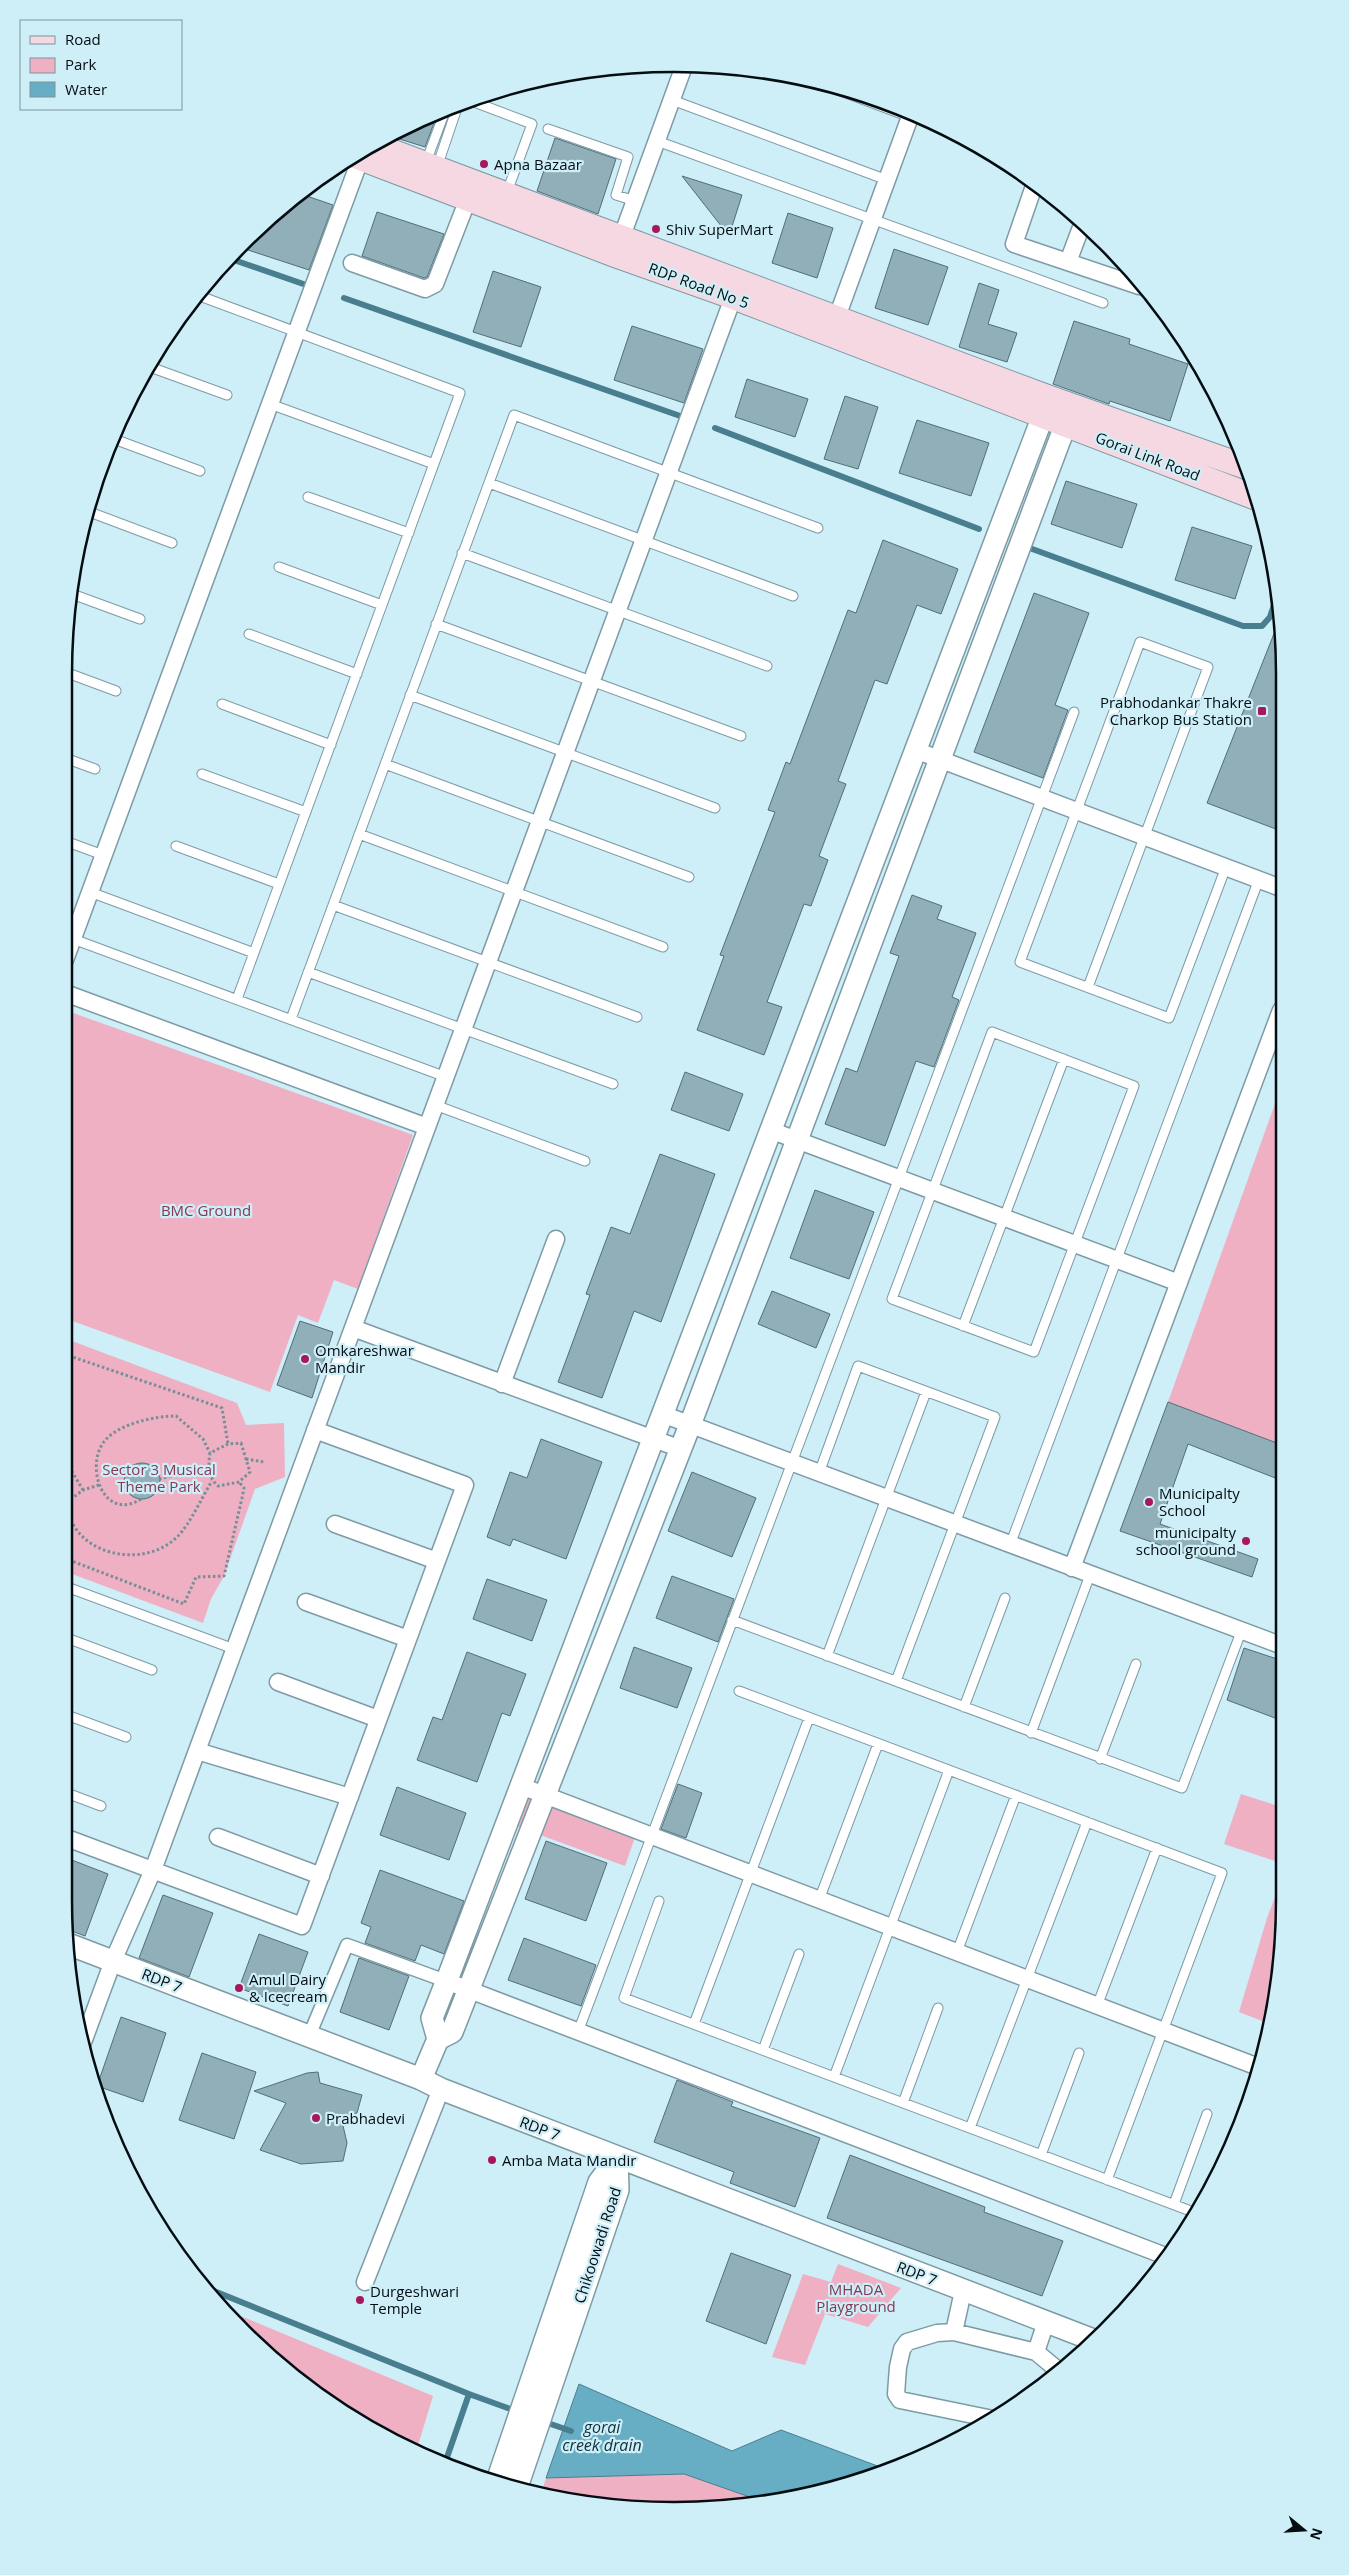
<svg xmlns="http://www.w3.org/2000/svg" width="1349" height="2575" viewBox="0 0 1349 2575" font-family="'Open Sans',sans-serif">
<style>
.green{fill:#efb0c3}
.water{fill:#67aec4;stroke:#497e8e}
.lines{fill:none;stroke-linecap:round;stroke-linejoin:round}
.stream{stroke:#497e8e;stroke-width:6}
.building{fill:#91afb9;stroke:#526e77}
.service-casing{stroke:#7d9ba4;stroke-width:11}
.pedestrian-casing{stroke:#7d9ba4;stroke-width:15}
.minor-casing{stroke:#7d9ba4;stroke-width:19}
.tertiary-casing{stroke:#7d9ba4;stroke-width:24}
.secondary-casing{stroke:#7d9ba4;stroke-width:26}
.path{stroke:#788e96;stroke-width:3;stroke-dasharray:2.5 2.5;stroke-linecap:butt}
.service{stroke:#fff;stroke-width:9}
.pedestrian{stroke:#fff;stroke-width:12}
.minor{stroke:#fff;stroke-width:16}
.tertiary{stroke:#fff;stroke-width:21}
.secondary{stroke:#f5d8e2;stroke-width:24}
.poi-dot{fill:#a6185b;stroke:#ceeef8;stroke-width:2}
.labels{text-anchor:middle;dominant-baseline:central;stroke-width:4.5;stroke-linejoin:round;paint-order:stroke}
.poi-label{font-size:15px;fill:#040d11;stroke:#ceeef8;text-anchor:start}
.street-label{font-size:15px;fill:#040d11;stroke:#ceeef8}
.park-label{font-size:15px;fill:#843954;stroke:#ceeef8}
.water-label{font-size:16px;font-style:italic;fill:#0d303a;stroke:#ceeef8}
.rim{fill:none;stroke:#040d11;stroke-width:2.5}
</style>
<rect width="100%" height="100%" fill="#ceeef8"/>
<path class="green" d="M65,1010L413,1135L358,1289L334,1280L318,1323L298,1315L270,1392L64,1318Z
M1281,1087L1282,1445L1168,1402Z
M64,1338L237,1403L246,1425L284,1423L285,1477L255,1489L224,1576L211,1599L203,1623L64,1571Z
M1241,1794L1284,1808V1864L1224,1844Z
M526,1795L635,1837L625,1866L513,1825Z
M1284,1874V1940L1270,2024L1239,2012L1267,1918Z
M838,2264L901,2288L868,2327L825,2314L805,2365L772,2357L803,2274L831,2282Z
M224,2309L433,2396L416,2452L335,2408L272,2359Z
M684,2474L764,2502L715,2510H634L541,2495L546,2478Z"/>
<path class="water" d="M579,2384L732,2451L781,2430L891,2471L832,2491L764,2502L684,2474L546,2478Z"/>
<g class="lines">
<path class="stream" d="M231,259L312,287
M344,298L683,417
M715,428L979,529
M1024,546L1243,626H1262L1270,617L1279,590
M204,2287L469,2394
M542,2421L571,2431
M444,2466L469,2394L516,2411"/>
</g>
<path class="building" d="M437,115L425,147L390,136Z
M555,138L616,159L598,214L537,191Z
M682,176L742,195L729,236Z
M301,194L333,205L309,270L248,250L253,235L272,215Z
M377,212L444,234L427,277L424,278L362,256Z
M788,213L833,228L817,278L772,263Z
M894,249L948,267L928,325L875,308Z
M493,271L541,287L521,347L473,332Z
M979,283L999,290L988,324L1017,333L1007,362L959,347Z
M1074,321L1130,339L1129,344L1188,364L1170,421L1110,401L1109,404L1053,384Z
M632,326L703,349L684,403L614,380Z
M747,379L808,399L795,437L735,417Z
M845,396L878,407L858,469L824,459Z
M917,420L989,443L971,496L899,473Z
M1066,481L1137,504L1122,548L1051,524Z
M1192,527L1252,546L1235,599L1175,580Z
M883,540L958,569L941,614L917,605L887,684L875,680L838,781L846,784L819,856L828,860L811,906L804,904L767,1002L782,1007L764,1055L697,1030L724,956L720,955L775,812L768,810L786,762L790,764L848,610L856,613Z
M1034,593L1089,613L1055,705L1068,710L1043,778L974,752Z
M1279,621H1280L1281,831L1207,803Z
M912,895L942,906L937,919L976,933L952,997L959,1000L934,1067L916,1061L885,1146L825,1124L846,1068L857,1072L899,956L890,953Z
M685,1072L743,1094L729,1131L671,1110Z
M660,1154L715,1174L661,1322L634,1311L602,1398L558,1382L590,1295L586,1294L611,1227L630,1234Z
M815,1190L874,1212L849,1279L790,1258Z
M772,1291L830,1314L816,1348L758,1324Z
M300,1321L333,1332L312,1398L277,1385Z
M1168,1402L1282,1445L1283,1481L1188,1444L1160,1524L1258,1559L1252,1577L1120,1531Z
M541,1439L602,1462L566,1559L513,1539L510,1546L487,1537L510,1472L527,1478Z
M124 1481a18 18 0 1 1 36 0a18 18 0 1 1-36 0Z
M692,1472L756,1498L732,1557L668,1531Z
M672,1576L734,1599L718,1642L656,1618Z
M487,1579L547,1600L532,1641L473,1619Z
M634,1647L692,1668L677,1708L620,1688Z
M1244,1648L1283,1661V1721L1227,1700Z
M467,1652L526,1674L510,1716L502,1713L477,1782L417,1760L433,1717L442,1720Z
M678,1784L702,1793L686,1838L661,1829Z
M397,1787L466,1813L449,1860L380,1835Z
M546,1841L607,1863L586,1921L525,1899Z
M64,1857L108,1874L85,1936L67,1929Z
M380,1870L464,1901L444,1954L421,1945L415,1961L365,1943L371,1927L361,1923Z
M163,1895L213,1913L189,1977L139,1958Z
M259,1934L308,1952L288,2006L239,1988Z
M524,1938L596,1965L581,2006L508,1980Z
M359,1958L409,1976L389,2030L340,2012Z
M121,2017L166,2033L143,2102L97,2086Z
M202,2053L256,2072L234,2139L179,2120Z
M318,2072L320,2083L362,2095L357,2113L341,2117L347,2143L343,2161L301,2164L260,2150L286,2103L254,2091L307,2073Z
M677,2080L733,2102L731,2106L820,2138L795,2207L730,2183L734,2172L654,2142Z
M850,2155L985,2207L984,2212L1063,2241L1042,2296L827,2218Z
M731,2253L791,2275L766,2344L706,2321Z"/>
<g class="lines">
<g class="service-casing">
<path id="service" d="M817,82L910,117
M469,100L532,124L507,192
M672,100L887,180
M548,129L628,157L616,195L635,201
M657,141L1103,303
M426,162L445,111
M437,167L458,105
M197,295L460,393L237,999
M150,367L227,395
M270,404L434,464
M114,439L200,471
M489,483L793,596
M308,497L409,533
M87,511L172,543
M462,553L767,666
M279,567L382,605
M72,594L140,619
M436,624L741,736
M249,634L357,674
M65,672L116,691
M410,695L715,808
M222,704L331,745
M65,758L95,769
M385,764L689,877
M202,774L306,812
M359,834L663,947
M65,841L103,855
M176,846L279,884
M90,892L254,953
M333,905L637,1017
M73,939L446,1077
M308,972L613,1084
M1088,987L1208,667L1140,642L1020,962L1169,1018L1226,867
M291,1019L514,415L818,528
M992,1032L1134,1086L1034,1352L892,1299Z
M435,1105L585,1161
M963,1326L1064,1059
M819,1473L858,1366L995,1417L896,1681
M1010,1545L1259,879
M64,1586L234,1649
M732,1620L1182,1788L1241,1632
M64,1637L152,1670
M827,1656L926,1392
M739,1691L1222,1873L1107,2180
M964,1707L1005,1598
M64,1714L126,1737
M1031,1733L1090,1575
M1100,1759L1136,1664
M64,1792L101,1806
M819,1900L878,1744
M659,1901L624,1998L1196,2213
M957,1952L1016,1795
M1097,2006L1157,1848
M694,2024L809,1718
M578,2032L1074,712
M763,2050L799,1954
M834,2077L949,1770
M903,2103L938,2008
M970,2128L1087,1822
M1041,2155L1079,2053
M1174,2204L1207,2114"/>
</g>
<g class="pedestrian-casing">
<path id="pedestrian" d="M309,2036L347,1945L446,1981"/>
</g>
<g class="minor-casing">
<path id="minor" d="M1034,186L1014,244L1139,286
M618,247L684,66
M1068,262L1083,222
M352,263L425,289L435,284L468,199
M833,328L911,114
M915,750L1281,888
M65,960L364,149
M65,993L427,1127
M770,1130L1179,1283
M353,1328L681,1449
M502,1384L556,1239
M662,1414L1283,1646
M335,1524L437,1561
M1072,1568L1281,1010
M306,1602L408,1639
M278,1682L378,1719
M197,1751L350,1797
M521,1786L1261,2068
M64,1837L302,1926L465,1485L315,1430
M218,1837L321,1876
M446,1981L1168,2257
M82,2045L113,1961L153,1870L737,287
M365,2282L441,2089
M954,2332L963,2291
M1036,2352L1046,2322
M993,2419L900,2400L896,2394L898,2367L902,2349L907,2342L937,2333L954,2332L1036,2352L1059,2371"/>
</g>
<g class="tertiary-casing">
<path id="tertiary" d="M68,1944L421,2079L441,2089L1096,2341
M438,2039L452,2032L690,1425L1071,410
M421,2079L438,2039L432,2018L447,1980L1049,400
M496,2484L599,2182L617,2158
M516,2490L618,2190L617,2158"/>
</g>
<g class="secondary-casing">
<path id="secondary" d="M372,144L1050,398L1246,467
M355,156L615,255L733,297L1254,497"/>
</g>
<path class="path" d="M64,1354L222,1408L228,1444
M241,1443L250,1472L239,1482L218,1486C208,1477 208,1466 210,1453L228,1444Z
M64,1458L83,1490
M246,1459L264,1462
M159,1479L208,1467
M99,1485L83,1490L67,1502C69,1554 143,1572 178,1536C190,1524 202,1497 212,1481
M141,1499C105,1522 85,1470 103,1443C116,1424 155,1416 176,1416L203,1439L210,1453
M64,1558L184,1604L196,1577L224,1576L242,1498L244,1488L239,1482"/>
<use href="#service" class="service"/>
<use href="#pedestrian" class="pedestrian"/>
<use href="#minor" class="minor"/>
<use href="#tertiary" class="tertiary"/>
<use href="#secondary" class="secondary"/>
</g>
<g class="poi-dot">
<circle cx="484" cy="164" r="5"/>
<circle cx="656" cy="229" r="5"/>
<rect x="1257" y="706" width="10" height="10" rx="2.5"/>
<circle cx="305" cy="1359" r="5"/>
<circle cx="1149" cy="1502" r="5"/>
<circle cx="1246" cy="1541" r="5"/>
<circle cx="239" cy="1988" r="5"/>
<circle cx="316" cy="2118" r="5"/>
<circle cx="492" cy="2160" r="5"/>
<circle cx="360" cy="2300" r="5"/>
</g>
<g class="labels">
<g class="poi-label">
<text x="494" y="164">Apna Bazaar</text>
<text x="666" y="229">Shiv SuperMart</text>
<text x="1252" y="702" text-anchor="end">Prabhodankar Thakre<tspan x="1252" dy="17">Charkop Bus Station</tspan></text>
<text x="315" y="1350">Omkareshwar<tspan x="315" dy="17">Mandir</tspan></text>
<text x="1159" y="1493">Municipalty<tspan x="1159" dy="17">School</tspan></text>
<text x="1236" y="1532" text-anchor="end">municipalty<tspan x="1236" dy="17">school ground</tspan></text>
<text x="249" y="1979">Amul Dairy<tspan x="249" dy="17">&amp; Icecream</tspan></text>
<text x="326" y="2118">Prabhadevi</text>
<text x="502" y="2160">Amba Mata Mandir</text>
<text x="370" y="2291">Durgeshwari<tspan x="370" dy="17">Temple</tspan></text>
</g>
<g class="street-label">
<text transform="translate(699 285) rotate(20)">RDP Road No 5</text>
<text transform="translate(1148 456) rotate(21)">Gorai Link Road</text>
<text transform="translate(162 1980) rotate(21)">RDP 7</text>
<text transform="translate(540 2128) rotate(21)">RDP 7</text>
<text transform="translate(597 2245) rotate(-72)">Chikoowadi Road</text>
<text transform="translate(917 2273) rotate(21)">RDP 7</text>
</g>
<g class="park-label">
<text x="206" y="1210">BMC Ground</text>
<text x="159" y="1469">Sector 3 Musical<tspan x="159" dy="17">Theme Park</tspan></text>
<text x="856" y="2289">MHADA<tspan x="856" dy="17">Playground</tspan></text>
</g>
<g class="water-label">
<text x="602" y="2427">gorai<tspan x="602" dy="18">creek drain</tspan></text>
</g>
</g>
<path d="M0 0H1349V2575H0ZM674 72H674A602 602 0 0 1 1276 674V1900A602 602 0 0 1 674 2502H674A602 602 0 0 1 72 1900V674A602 602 0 0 1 674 72Z" fill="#ceeef8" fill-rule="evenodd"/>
<path class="rim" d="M674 72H674A602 602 0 0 1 1276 674V1900A602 602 0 0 1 674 2502H674A602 602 0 0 1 72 1900V674A602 602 0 0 1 674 72Z"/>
<rect x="20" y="20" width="162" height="90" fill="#ceeef8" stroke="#7d949c"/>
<rect x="30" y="36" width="25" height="8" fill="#f5d8e2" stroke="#7d949c"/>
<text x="65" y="45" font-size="15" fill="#040d11">Road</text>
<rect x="30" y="58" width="25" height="15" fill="#efb0c3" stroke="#7d949c"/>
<text x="65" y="70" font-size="15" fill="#040d11">Park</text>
<rect x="30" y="82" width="25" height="15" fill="#67aec4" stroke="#7d949c"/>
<text x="65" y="95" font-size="15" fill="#040d11">Water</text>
<g transform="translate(1304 2530) rotate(108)" stroke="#ceeef8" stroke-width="4" paint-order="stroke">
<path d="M0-4L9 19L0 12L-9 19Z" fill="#040d11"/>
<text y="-8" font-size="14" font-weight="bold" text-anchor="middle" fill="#040d11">N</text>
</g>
</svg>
